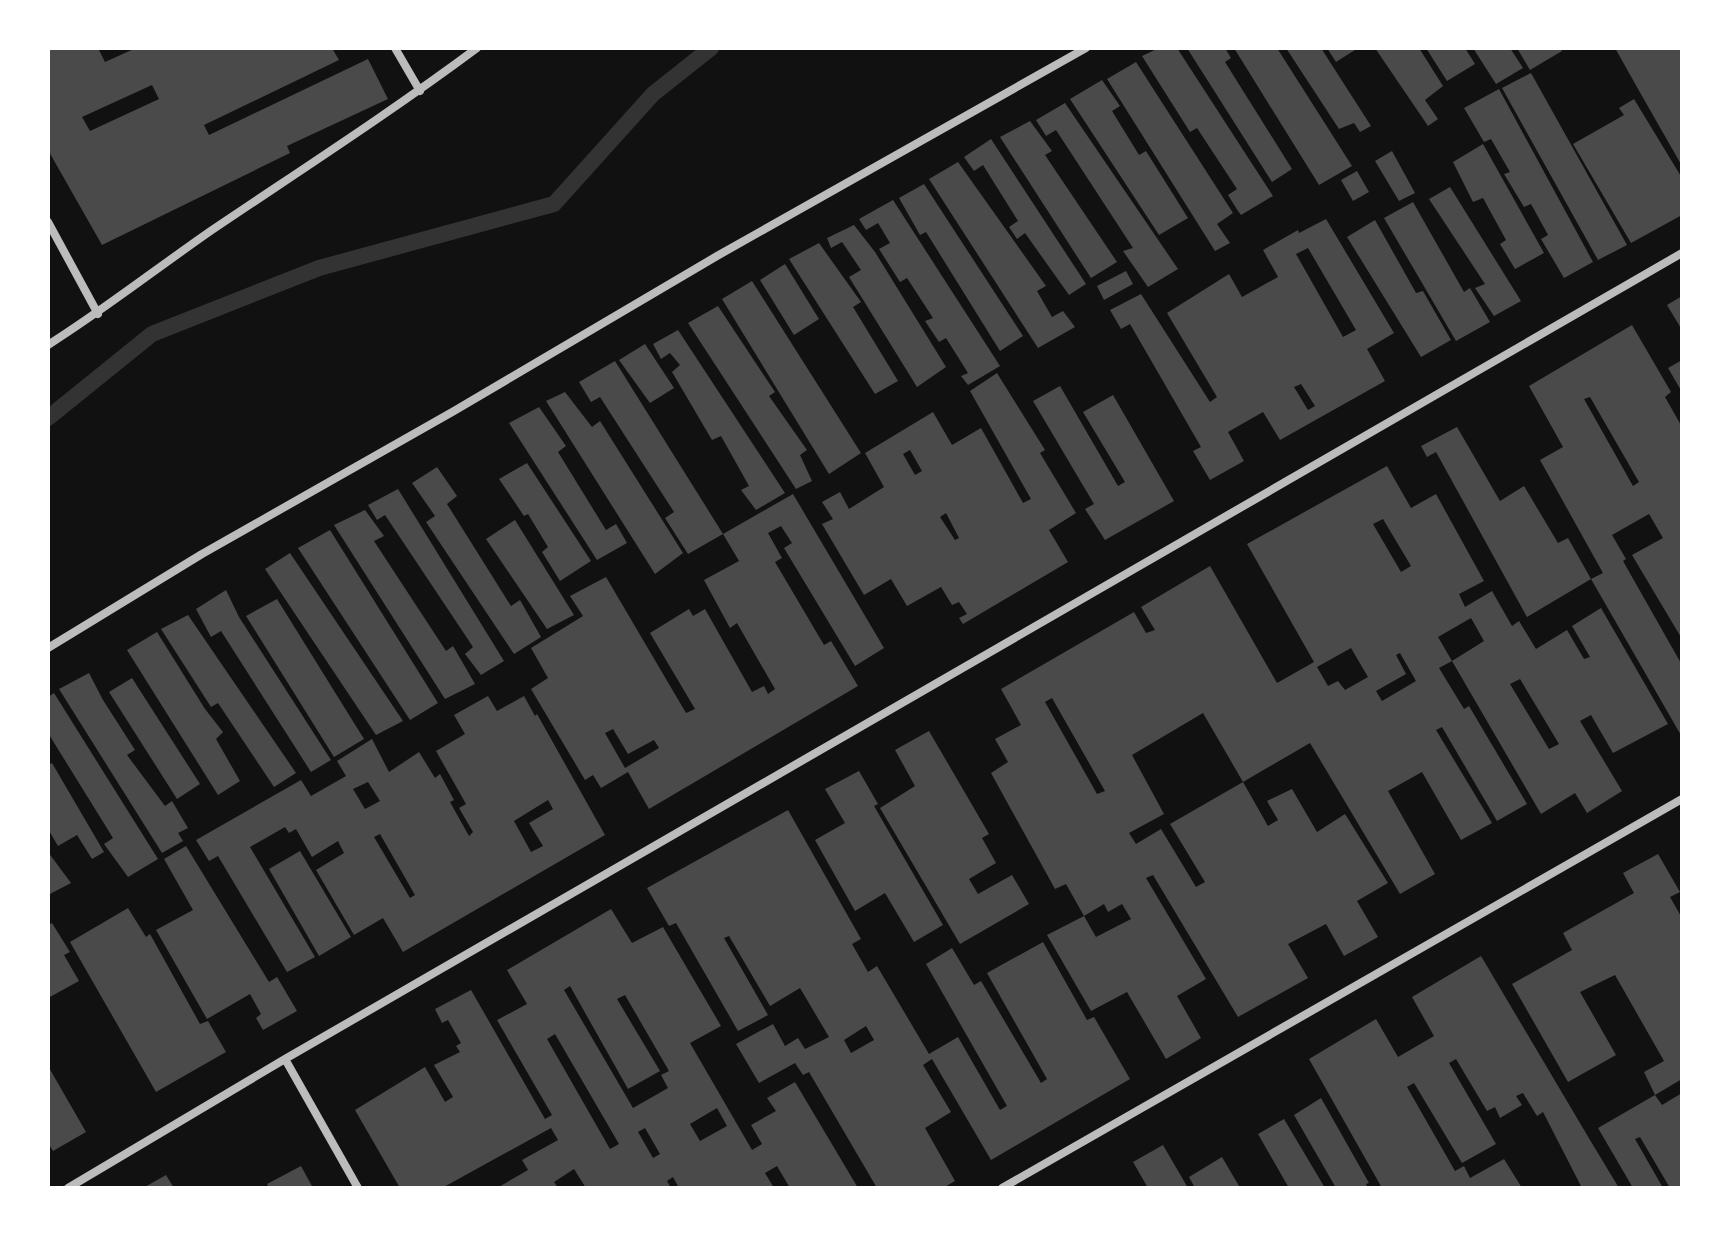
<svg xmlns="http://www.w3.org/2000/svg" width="1730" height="1236" viewBox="0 0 1730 1236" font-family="'Exo 2',sans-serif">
  <rect width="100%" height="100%" fill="#111"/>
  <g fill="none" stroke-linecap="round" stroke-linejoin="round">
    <path stroke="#333" stroke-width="16" d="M48 418 152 334 319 268 554 204 653 94 711 48"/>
  </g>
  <path fill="#4a4a4a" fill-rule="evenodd" d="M48 48H98L105 62 136 48H332L339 60 204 125 209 135 368 59 388 99 287 146 290 153 102 245 48 150ZM152 85 159 99 90 131 82 117Z
    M1159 48H1177L1273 196 1241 215 1238 211 1228 195 1237 189 1197 128 1190 132 1142 56Z
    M1187 48H1225L1231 58 1225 62 1292 169 1272 182Z
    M1234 48H1277L1352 166 1319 185Z
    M1286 48H1321L1371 126 1360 132 1354 123 1339 129Z
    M1327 48H1358L1336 62Z
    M1375 48H1419L1443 86 1425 100 1438 119 1428 126Z
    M1426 48H1465L1475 64 1447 81Z
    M1473 48H1510L1523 68 1496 84Z
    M1517 48H1560L1562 51 1530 70Z
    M1615 48H1682V166L1642 96Z
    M1136 62 1233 213 1217 224 1230 243 1215 251 1107 79Z
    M1531 73 1627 245 1598 260 1502 88Z
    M1102 80 1120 106 1112 111 1139 155 1146 151 1188 218 1159 235 1070 99Z
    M1499 89 1593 262 1564 278 1541 239 1548 235 1531 204 1524 207 1504 174 1510 172 1491 139 1484 142 1464 108Z
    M1634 99 1682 178V215L1631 243 1573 144 1624 115 1619 108Z
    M1065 103 1178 269 1148 287 1123 251 1133 248 1056 130 1046 136 1036 120Z
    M1030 121 1052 151 1045 155 1117 262 1091 278 1000 137Z
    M991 139 1086 284 1069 295 1025 233 1017 239 1009 227 1018 221 983 165 974 171 964 157Z
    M1483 144 1544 253 1515 269 1500 244 1506 240 1483 198 1473 202 1453 162Z
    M1392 151 1415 193 1399 201 1375 161Z
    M958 162 1046 286 1037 291 1052 317 1063 311 1075 327 1038 348 929 179Z
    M1357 171 1369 192 1353 201 1341 180Z
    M924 184 1023 336 1000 351 926 232 920 235 899 198Z
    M1450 187 1521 301 1494 316 1475 288 1485 284 1429 199Z
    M893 200 1000 366 968 385 961 376 968 373 946 338 939 342 925 321 933 318 907 278 900 282 879 249 890 243 878 223 866 230 859 219Z
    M1413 202 1464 292 1470 288 1490 322 1456 341 1384 218Z
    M1326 219 1394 333 1367 349 1385 381 1280 440 1263 412 1228 432 1244 461 1210 480 1193 451 1201 447 1130 324 1121 329 1110 310 1141 294 1210 402 1217 397 1167 313 1229 274 1242 297 1278 277 1263 250 1298 230 1299 233ZM1308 248 1356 330 1343 337 1296 254ZM1301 384 1315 406 1308 410 1294 387Z
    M1375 220 1416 293 1423 291 1451 340 1421 357 1347 237Z
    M854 225 875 252 946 367 917 387 849 277 861 270 842 242 831 248 827 238Z
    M819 243 861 302 853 307 898 381 875 394 789 259Z
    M785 264 819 319 794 335 760 280Z
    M1126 271 1133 284 1104 300 1097 286Z
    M752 281 861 453 829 474 722 299Z
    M1682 296V330L1667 305Z
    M718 306 775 392 769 396 807 450 800 455 812 481 796 489 688 323Z
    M1632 325 1671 392 1665 397 1682 427V639L1632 555 1663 538 1649 514 1612 535 1626 559 1623 561 1682 665V737L1591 579 1527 617 1436 452 1427 457 1421 446 1457 427 1500 501 1524 486 1558 543 1568 538 1591 579 1603 573 1540 460 1563 447 1529 386ZM1590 397 1639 482 1633 486 1584 399Z
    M678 330 785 493 756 510 741 490 749 486 721 436 712 440 672 372 680 365 670 353 661 359 653 344Z
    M645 344 674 388 650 403 619 360Z
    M1682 360V392L1668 368Z
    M615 361 723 534 688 554 665 518 674 512 600 397 591 402 579 382Z
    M997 373 1045 450 1040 453 1076 513 1049 530 1068 562 963 624 959 618 967 614 959 602 952 605 941 587 907 606 891 579 864 595 822 524 833 519 822 502 840 492 849 509 884 487 865 453 933 412 952 445 981 428 1023 503 1031 499 970 391ZM910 450 922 471 915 475 903 454ZM946 513 959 538 955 540 940 517Z
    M1060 386 1118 486 1125 482 1083 412 1113 395 1174 501 1105 540 1085 509 1094 504 1033 401Z
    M565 392 592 427 600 421 683 553 655 574 546 401Z
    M539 407 566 446 558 452 606 530 616 524 627 543 597 560 509 423Z
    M527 463 591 561 560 581 542 552 548 547 528 514 524 516 499 479Z
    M1387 466 1411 508 1436 494 1484 581 1459 594 1465 607 1492 591 1512 626 1519 621 1536 649 1567 630 1584 659 1590 657 1572 626 1601 608 1668 724 1613 753 1591 715 1580 721 1622 791 1587 813 1575 793 1541 814 1452 661 1484 641 1471 618 1438 637 1452 661 1439 668 1464 709 1469 706 1527 804 1497 821 1442 727 1436 730 1492 823 1461 840 1422 772 1388 791 1435 874 1400 894 1310 743 1243 782 1203 713 1132 755 1164 814 1129 833 1136 844 1161 829 1196 887 1205 882 1170 824 1243 782 1268 826 1278 820 1267 801 1292 789 1317 832 1345 814 1388 883 1357 901 1378 937 1344 956 1326 924 1288 944 1308 978 1238 1017 1153 875 1146 878 1206 979 1177 996 1201 1038 1166 1059 1127 992 1091 1011 1047 935 1084 916 1066 884 1055 889 991 773 1008 762 995 739 1021 725 1001 689 1134 612 1146 633 1155 630 1141 607 1210 566 1277 683 1314 662 1247 544ZM1383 519 1411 566 1401 572 1373 524ZM1351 648 1368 677 1345 690 1338 681 1328 686 1317 667ZM1400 653 1416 681 1382 701 1376 691 1406 674 1396 655ZM1520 679 1559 744 1549 749 1510 684ZM1052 698 1105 791 1097 794 1045 702ZM1104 904 1108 912 1122 904 1131 919 1096 937 1084 916Z
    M437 467 457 496 447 504 511 606 520 600 541 637 514 654 426 522 435 516 412 483Z
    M398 489 504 661 481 675 465 654 473 647 385 515 377 520 368 505Z
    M793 494 884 648 855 666 784 548 792 543 781 526 768 533 782 558 775 562 824 645 831 641 858 686 649 809 628 772 601 788 593 775 585 780 531 689 548 678 531 648 583 616 570 596 606 577 686 713 695 709 650 633 689 609 693 616 705 609 752 692 764 686 768 694 775 689 737 623 730 628 704 580 739 561 723 534ZM613 729 628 754 654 740 659 748 625 768 605 733Z
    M365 510 384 536 374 541 446 651 453 646 475 684 445 699 334 525Z
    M515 520 574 615 547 629 486 539Z
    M330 530 438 703 410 720 298 548Z
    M290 553 403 721 376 735 265 569Z
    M226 590 239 617 331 760 311 772 221 631 211 637 196 609Z
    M277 599 364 739 334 757 246 616Z
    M188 615 296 773 274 787 218 703 211 707 161 629Z
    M157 632 205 709 223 732 216 739 240 781 218 795 127 650Z
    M89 673 103 700 135 750 127 755 165 806 172 801 188 828 178 833 183 841 162 853 59 689Z
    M132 678 200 784 177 799 109 692Z
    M54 693 158 859 128 877 104 844 113 838 48 733V697Z
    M488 696 497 711 524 696 535 716 537 714 605 835 403 952 383 918 354 935 316 870 344 853 338 841 312 857 296 829 289 833 285 827 250 847 315 957 287 972 218 856 209 861 196 840 301 780 311 796 346 776 337 761 372 739 389 772 419 752 435 778 440 774 454 800 450 802 469 836 473 832 459 808 466 804 436 751 465 734 454 715ZM368 782 380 801 365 809 353 789ZM548 800 553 809 529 823 543 846 531 852 514 821ZM380 834 415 895 410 898 374 837Z
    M929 731 989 834 982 838 996 863 969 879 978 894 1012 875 1029 904 960 944 880 808 915 786 895 750Z
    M52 763 104 852 92 859 77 835 58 846 48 829V765Z
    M859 771 878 804 874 806 943 925 914 942 885 893 855 911 815 840 845 823 825 789Z
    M788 810 861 939 852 944 868 972 877 966 929 1054 958 1037 1000 1110 1007 1106 926 964 952 948 974 985 981 981 1041 1083 1047 1079 987 973 1043 942 1087 1020 1094 1017 1130 1079 991 1160 932 1059 923 1065 951 1112 925 1128 955 1181 943 1188H877L809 1072 803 1075 795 1063 759 1083 736 1044 773 1024 785 1046 798 1038 805 1049 829 1037 800 988 770 1006 729 936 724 938 768 1015 738 1031 676 923 669 926 647 888ZM866 1026 874 1040 851 1053 844 1040Z
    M186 846 269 982 277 977 297 1011 263 1030 256 1018 261 1014 250 994 207 1019 156 930 193 910 164 859Z
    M300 851 351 937 319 956 269 869Z
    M48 852 71 883 48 895Z
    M1658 854 1680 892 1670 897 1682 918V1079L1655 1095 1644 1072 1664 1061 1615 975 1580 992 1616 1055 1568 1082 1512 984 1572 950 1563 933 1634 893 1623 873Z
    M128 908 146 937 150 934 200 1024 208 1021 226 1052 156 1092 70 942Z
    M611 909 632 943 663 927 721 1026 690 1043 752 1150 762 1144 751 1125 776 1111 767 1098 795 1082 858 1188H790L777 1166 765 1173 774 1188H679L673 1177 667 1181 671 1188H586L574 1169 554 1182 558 1188H497L528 1170 522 1160 558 1140 551 1128 442 1188H400L355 1110 425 1067 445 1102 453 1097 434 1065 460 1052 456 1046 461 1043 448 1020 442 1023 435 1009 471 990 545 1119 552 1115 497 1020 527 1004 507 970ZM570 986 628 1089 660 1071 617 999 625 995 669 1071 661 1075 668 1088 633 1108 564 990ZM555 1034 619 1144 610 1149 547 1039ZM717 1108 727 1126 700 1141 690 1124ZM645 1128 660 1154 653 1158 638 1132Z
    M52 923 70 952 64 955 79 981 48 998V925Z
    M1481 956 1590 1140 1619 1188H1582L1543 1112 1537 1116 1523 1093 1516 1096 1522 1105 1500 1118 1495 1107 1487 1111 1456 1059 1449 1063 1496 1144 1462 1163 1414 1083 1407 1087 1455 1171 1464 1166 1470 1178 1504 1159 1522 1188H1382L1309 1059 1376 1019 1398 1057 1434 1036 1412 997Z
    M48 1066 86 1132 53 1151 48 1143Z
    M1682 1093V1188H1670L1640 1137 1635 1139 1663 1188H1633L1598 1128 1655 1095 1662 1105Z
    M1321 1098 1369 1183 1366 1184 1368 1188H1336L1294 1115Z
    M1284 1119 1325 1188H1289L1258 1134Z
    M1163 1145 1188 1188H1148L1133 1162Z
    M1222 1157 1239 1186 1195 1188 1189 1177Z
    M301 1166 313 1188H269L267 1184Z
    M166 1175 174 1188H143Z"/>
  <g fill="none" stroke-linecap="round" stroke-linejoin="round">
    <path stroke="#bcbcbc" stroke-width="8" d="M395 48 420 91
      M48 222 98 314
      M48 345C105 309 157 268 212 230 301 170 391 112 477 48
      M48 648 202 554 454 411 717 256 1086 48
      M285 1059 358 1188
      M68 1188 285 1059 1682 253
      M1002 1188 1682 799"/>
  </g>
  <rect width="1730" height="1236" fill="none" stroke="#ffffff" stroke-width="100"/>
</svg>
